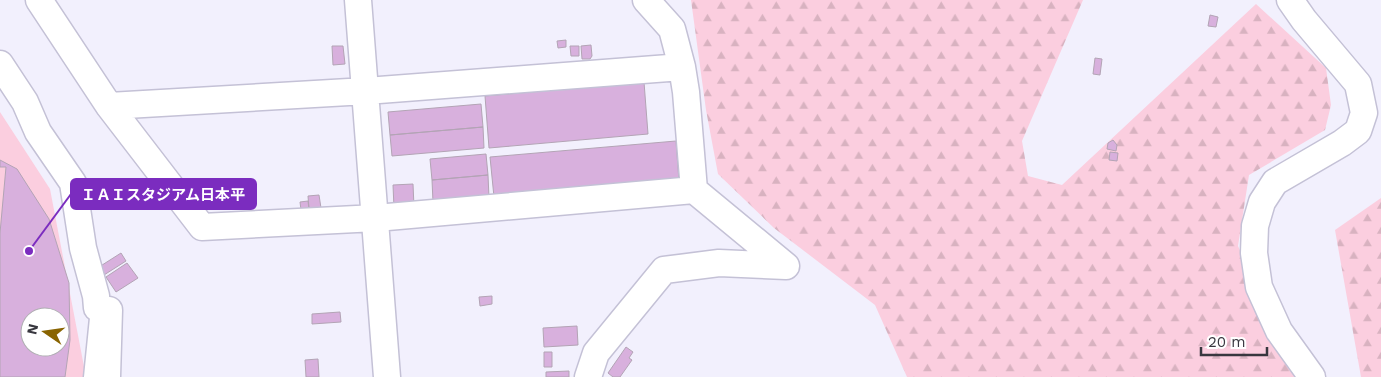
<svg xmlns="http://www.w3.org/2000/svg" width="1381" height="377" viewBox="0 0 1381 377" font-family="'Work Sans','Noto Sans JP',sans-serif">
  <defs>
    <pattern id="forest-firs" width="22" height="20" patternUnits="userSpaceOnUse" patternTransform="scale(1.25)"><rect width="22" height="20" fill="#fbcedf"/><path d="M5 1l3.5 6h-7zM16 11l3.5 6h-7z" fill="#d8b2c0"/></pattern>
  </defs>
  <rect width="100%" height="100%" fill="#f2f0fd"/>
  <path fill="#fbcedf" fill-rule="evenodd" d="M0 112 50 189 86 377H0ZM30 317H60V347H30Z"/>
  <path fill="url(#forest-firs)" d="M691 0H1083L1022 141 1028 176 1062 185 1256 4 1326 68 1331 105 1325 130 1249 175 1238 246 1298 377H907L875 305 774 228 718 174 706 110Z
    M1381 198V377H1361L1335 230Z"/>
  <path fill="#d8b0dd" stroke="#b3a4b5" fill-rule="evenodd" d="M1210 15 1218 17 1216 27 1208 26Z
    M566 40V47L558 48 557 41Z
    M591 45 592 56 590 59H582L581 46Z
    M332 46H343L345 64 333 65Z
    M570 46H579V56H571Z
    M1095 58 1102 59 1100 75 1093 74Z
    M644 82 648 134 489 148 485 96Z
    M481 104 483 127 390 135 388 112Z
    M483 127 484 148 392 156 390 135Z
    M1113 140 1117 145 1116 151 1107 149 1108 143Z
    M676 141 679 181 494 197 490 157Z
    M1110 152 1118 153 1117 161 1109 160Z
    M486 154 488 175 432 180 430 159Z
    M0 160 17 169 49 219 69 283 70 340 65 377H0V233L6 167H0ZM30 317H60V347H30Z
    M488 175 489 198 433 202 432 180Z
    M413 184 414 207 394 208 393 185Z
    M319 195 321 208 309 209 308 196Z
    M308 201 309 209 301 210 300 202Z
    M121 253 126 261 104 275 99 267Z
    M127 263 138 278 116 292 106 277Z
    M492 296V304L480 306 479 297Z
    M340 312 341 322 312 324V314Z
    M577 326 578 345 544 347 543 328Z
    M626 347 633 352 629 358 632 360 620 377H613L608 373Z
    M544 352H552V367H544Z
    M318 359 319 377H306L305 360Z
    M569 371V377H546V372Z"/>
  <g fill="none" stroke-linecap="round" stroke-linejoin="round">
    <g stroke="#c4c1d6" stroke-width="15">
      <path id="lane" d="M90 377 97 308"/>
    </g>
    <g stroke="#c4c1d6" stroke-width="29">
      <path id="street" d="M39 0 109 106 202 227 376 218 694 190 786 266 719 263 664 270 596 353 588 377
        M358 0 387 377
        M646 0 672 29 682 67 686 92 694 190
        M1290 0 1304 20 1358 84 1364 113 1358 131 1342 143 1275 182 1262 202 1255 226 1254 253 1259 287 1279 331 1312 377
        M0 64 25 102 38 132 73 183 83 248 96 296 97 308 109 310 107 377
        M109 106 366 91 682 67"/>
    </g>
    <use href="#lane" stroke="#fff" stroke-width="12"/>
    <use href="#street" stroke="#fff" stroke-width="26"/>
  </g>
  <path fill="none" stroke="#7b2cbf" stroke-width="2" d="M29 251L71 194"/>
  <circle fill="#7b2cbf" stroke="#fff" stroke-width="2" cx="29" cy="251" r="5"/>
  <rect fill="#7b2cbf" stroke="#7b2cbf" stroke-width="2" x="71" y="179" width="185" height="30" rx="5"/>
  <g font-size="15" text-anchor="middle" font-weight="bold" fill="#fff">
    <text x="163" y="200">ＩＡＩスタジアム日本平</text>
  </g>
  <g transform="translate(45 332) rotate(283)"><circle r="24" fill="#ffffff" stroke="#afafb2"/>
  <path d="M0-4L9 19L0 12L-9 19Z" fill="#896401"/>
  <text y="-8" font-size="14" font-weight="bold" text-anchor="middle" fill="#38373f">N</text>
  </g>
  <path d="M1201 347v8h66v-8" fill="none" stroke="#38373f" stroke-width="2.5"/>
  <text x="1208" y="347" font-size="15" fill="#38373f" stroke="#ffffff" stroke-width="4" paint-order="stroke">20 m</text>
</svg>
